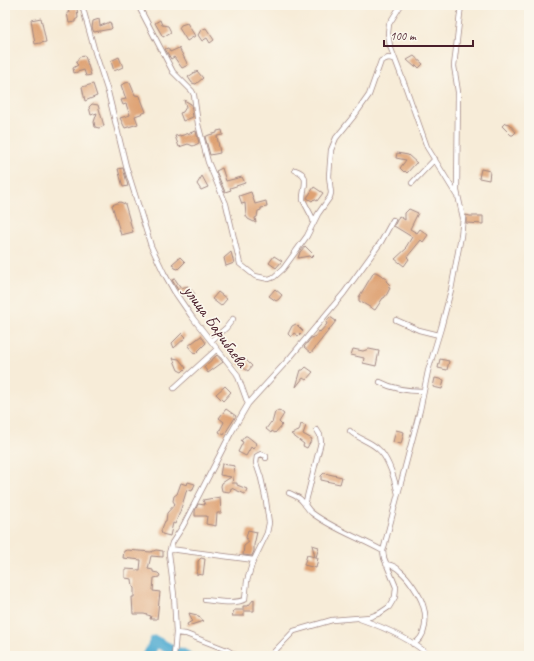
<svg xmlns="http://www.w3.org/2000/svg" width="534" height="661" viewBox="0 0 534 661" font-family="Caveat,sans-serif">
  <rect width="100%" height="100%" fill="#fbf7ec"/>
  <filter id="ink" filterUnits="userSpaceOnUse"><feTurbulence type="fractalNoise" baseFrequency=".025" numOctaves="2"/><feDisplacementMap in="SourceGraphic" scale="8" xChannelSelector="R" yChannelSelector="G"/><feConvolveMatrix kernelMatrix="1 2 1 2 8 2 1 2 1" color-interpolation-filters="sRGB"/></filter>
  <filter id="wash" filterUnits="userSpaceOnUse"><feTurbulence type="fractalNoise" baseFrequency=".012" numOctaves="4" result="noise"/><feDisplacementMap in="SourceGraphic" scale="16" xChannelSelector="R" yChannelSelector="G"/><feGaussianBlur stdDeviation="0.9" result="paint"/><feColorMatrix in="noise" values="0 0 0 0 0 0 0 0 0 0 0 0 0 0 0 0 0 1.4 0 .05"/><feComposite in="paint" operator="in"/></filter>
  <g filter="url(#wash)">
    <rect width="100%" height="100%" fill="#f7ecd8"/>
    <g fill="none" stroke-linecap="round" stroke-linejoin="round">
      <path stroke="#55add2" stroke-width="11" d="M180 653 186 656
        M148 656 155 641 170 649"/>
    </g>
    <g id="blocks">
      <path fill="#dea172" d="M77 8 78 18 75 20V22L69 23 67 13H69L68 9Z
        M41 18 46 42 35 44 31 20Z
        M99 19 100 26 110 22 112 28 111 29 94 32 92 28 93 21Z
        M160 20 162 25 168 26 171 32 163 37 155 23Z
        M187 23 195 36 187 41 179 28 181 25Z
        M206 28 214 40 210 43 207 38 202 41 198 35 201 30Z
        M168 48 170 52 179 48 188 65 182 68 174 57 171 59 165 49Z
        M85 56 91 75 86 76 84 70 74 73 73 68 78 65 76 63 79 57Z
        M414 56 423 64 419 68 416 65 415 67 407 60Z
        M119 57 123 67 114 71 111 61Z
        M197 71 203 78 196 84 192 83 188 77Z
        M128 82 130 83 135 95 140 96 141 99 146 112 135 116 138 124 125 128 120 118 130 115 126 104 123 105 121 100 126 99 121 85Z
        M93 84 97 96 85 101 82 87Z
        M184 100 191 104 193 117 183 121 180 113 183 112 186 107Z
        M92 104 98 105 104 126 99 128 95 127 94 122 97 113 91 115 89 107Z
        M505 123 509 124 516 132 513 135H511L502 126Z
        M222 130 223 135 217 136 220 153 210 155 205 137 209 135 217 133V131Z
        M196 131 199 143 193 146 188 144 179 147 175 136 180 135V136Z
        M397 153 408 155 417 163H416L407 173 405 171 404 172 400 168 406 160 396 158Z
        M123 168 128 186 123 187 118 169Z
        M222 168 226 181 242 177 245 183 230 188 231 190 225 192 216 171Z
        M481 169 490 171 489 180 479 178Z
        M202 176 208 187 201 190 197 184Z
        M314 187 323 193 317 201 314 199 312 201 307 198Z
        M251 192 255 204 266 201 267 207 261 208V210L258 211 257 217 255 218 256 223 248 219 246 216 245 203 242 204 239 196Z
        M120 202 125 204 133 232 121 235 112 205Z
        M409 209 418 213 410 229 417 233 420 229 428 235 423 242 421 240 407 257 409 259 404 266 395 259 407 248 406 247 412 237 394 226 399 216 405 220V213Z
        M466 215 470 216H483V224L466 223Z
        M305 246 314 255 311 258 309 256 298 258 300 252Z
        M231 252 234 263 226 266 224 258Z
        M274 256 282 261 276 268 269 263Z
        M180 257 185 262 178 269 175 268 172 264Z
        M374 272H376L387 279 386 281 390 285 388 287 390 288 387 294 384 298H383L375 310 359 301V297Z
        M175 279 181 288 188 286 195 294 189 299 184 293 181 295 172 280Z
        M275 289 282 295 279 299 276 301 269 296Z
        M218 292 227 299 221 306 212 299Z
        M330 317 336 321 311 353 304 347 311 338 315 337 319 331 320 332 327 324 326 322Z
        M296 324 303 331 298 336 294 333 291 337 288 334 292 326Z
        M182 333 186 337 174 348 172 343Z
        M201 336 206 343 195 354 188 346Z
        M353 349 363 351 369 349 379 351 376 366 363 363 364 358 351 355Z
        M217 355 223 362 208 373 204 367Z
        M173 358 179 359 186 368 182 372 178 370Z
        M244 358 252 366 248 371 238 364 240 359Z
        M440 359 449 361 447 370 438 368Z
        M306 367 313 372 306 380 303 378 296 387 301 370H303Z
        M435 378 444 380 442 389 433 387Z
        M225 386 231 392 223 401 216 394Z
        M226 409 236 416 224 435 219 432 224 422 219 418Z
        M279 410 284 414 279 422 282 425 275 433 272 431 271 433 266 429 271 422 272 423 275 412Z
        M301 424 306 426 303 434 312 439 307 448 303 446 304 444 291 434 299 431Z
        M396 430 404 432 401 444 393 442Z
        M245 436H247L257 444 253 449 251 447 246 456 238 452 243 442 241 441Z
        M222 464 235 466 232 483H237V485L247 489 245 494 231 488 230 492 222 491 221 486 222 483 231 477 220 475Z
        M324 473 342 477 340 484 321 480V476Z
        M188 482 195 484 192 491 187 489 180 512 175 524 173 523 170 536 162 534 161 531 165 521H166L167 513 175 504 173 501 174 496 177 494 181 483 187 485Z
        M220 497 221 513H217L216 526 206 524 207 516H195V511L198 504 205 505 203 500Z
        M248 530 257 532 254 545V551L252 556 243 555 244 546 249 542 246 538Z
        M312 545 319 547 316 557 318 558 316 568 304 565 307 555 315 557Z
        M127 550 151 552 156 550 163 551V557L151 556 148 569 153 570V572L158 573 160 575 159 577 154 578 153 591 160 592 157 619H150L151 616 144 614H133L132 597H134V588L133 587 132 579 125 578V569L140 570 141 560 123 558 124 551Z
        M201 558 205 559 203 575 196 574 198 569V561Z
        M254 599V611H244V616H232L234 610H243V606H248Z
        M189 613 197 615 198 617 201 618 203 621 188 626 187 624 192 621Z"/>
    </g>
  </g>
  <g filter="url(#ink)">
    <use href="#blocks" fill-opacity="0" stroke="#a08682" stroke-width="1"/>
    <g fill="none" stroke-linecap="round" stroke-linejoin="round">
      <g stroke="#a08682" stroke-width="6">
        <path id="minor" d="M82 5 95 52 108 92 126 166 151 246 164 273 174 291 192 317 237 374 248 404
          M138 5 173 72 192 91 194 95 198 124 208 162 226 204 240 264 255 276 264 278 269 279 274 277 283 269 307 236 318 214 330 197 331 193 329 176 331 150 336 138 357 112 369 95 381 61 388 58 395 59
          M401 5 389 24 388 33 390 46 406 88 427 147 457 196
          M295 170C312 175 302 189 303 200L312 217 314 223
          M412 183 435 159
          M396 320 419 330 439 335
          M211 341 226 328 233 319
          M380 382C393 389 408 391 423 391
          M174 388 217 349
          M350 431C358 439 370 441 378 449 388 457 395 481 398 494
          M289 493C293 495 299 497 302 501 306 505 307 509 312 513 333 529 360 538 383 551
          M305 505 321 442 320 435 317 430
          M170 549 254 560
          M386 564C391 565 397 567 400 571 408 577 420 595 423 605 427 617 427 638 413 644
          M205 600C216 601 237 605 245 599L247 581 252 564 267 533 269 523 266 501 261 478 256 463 257 456 261 454 266 456V458
          M360 619C383 627 412 640 430 656
          M176 633 186 634 227 650 237 656
          M174 656 176 633 174 595 169 553 172 543 183 526 231 433 248 404 288 360 344 293 381 242 393 220
          M270 656 294 631 332 620 370 617 380 613 389 607 395 597 396 587 384 558 383 551 420 410 428 371 441 328 451 290 461 236 463 218 457 191 458 92 454 66 461 5"/>
      </g>
      <use href="#minor" stroke="#fff" stroke-width="4.5"/>
    </g>
  </g>
  <g text-anchor="middle" stroke-width="3.5" stroke-linejoin="round" paint-order="stroke">
    <g font-size="17" fill="#4a1f2b" stroke="#fbf7ec">
      <text transform="translate(216 326) rotate(54)" y="6">улица Барибаева</text>
    </g>
  </g>
  <rect width="534" height="661" fill="none" stroke="#fbf7ec" stroke-width="20"/>
  <path d="M384 40v6h89v-6" fill="none" stroke="#4a1f2b" stroke-width="2"/>
  <text x="390" y="40" font-size="12" fill="#4a1f2b" stroke="#fbf7ec" stroke-width="3" paint-order="stroke">100 m</text>
</svg>
